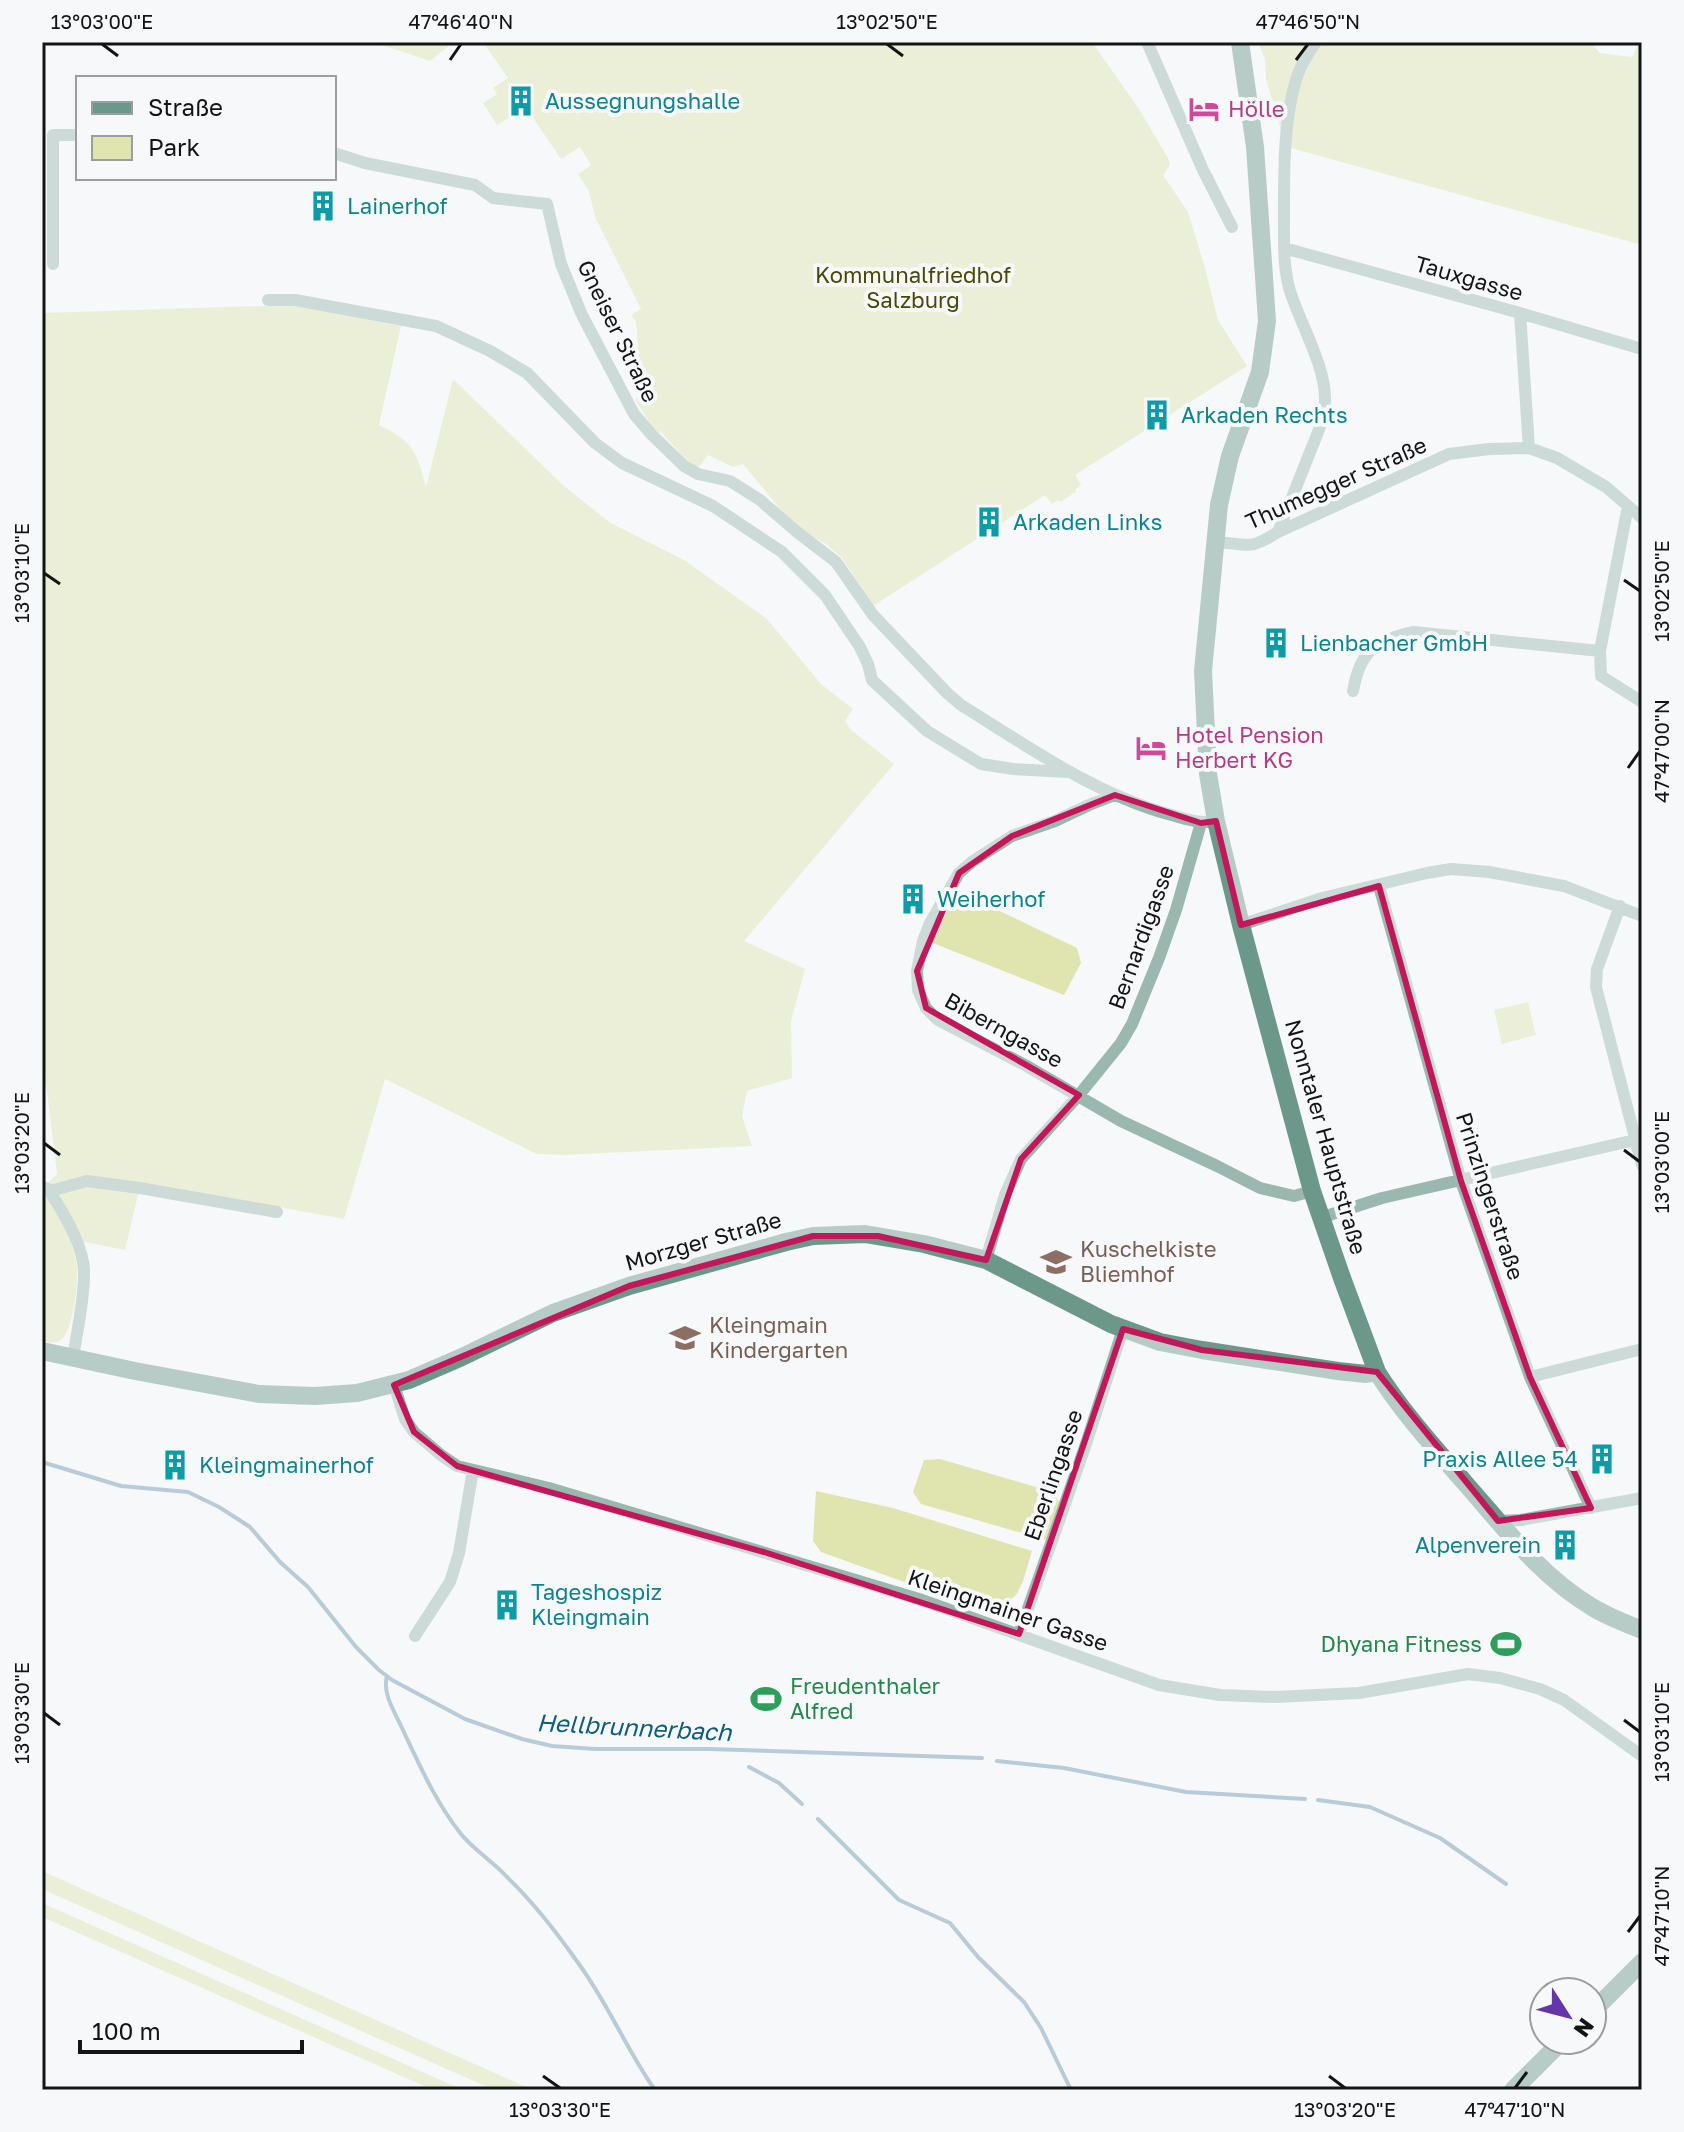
<svg xmlns="http://www.w3.org/2000/svg" width="1684" height="2132" viewBox="0 0 1684 2132" font-family="'Golos Text',sans-serif">
  <rect width="100%" height="100%" fill="#f6f8fa"/>
  <path fill="#e0e5af" d="M373 42H454L430 61Z
    M483 42H1092L1139 109 1169 160 1170 165 1163 175 1188 212 1205 268 1218 320 1247 366 1075 475 1081 485 1075 490 1076 492 1060 502 1058 500 1052 504 1045 495 873 606 842 558 826 544 803 531 780 509 743 464 733 467 708 455 698 468 685 459 661 432 657 434 635 400 639 397 621 350 638 347 636 322 631 315 641 309 595 217 589 191 578 174 591 165 580 147 561 159 529 112 517 120 513 115 497 125 483 103 497 94 493 88 508 78Z
    M1258 42H1590L1600 53 1632 57 1639 42H1642V245L1291 148 1282 134 1266 79 1265 59Z
    M291 305 401 326 379 425C413 441 417 452 426 487L453 379 564 486 609 522 684 560 767 619 821 684 853 709 845 721 851 730 894 764 744 941 805 969 791 1021 792 1078 747 1091 742 1116 752 1146 563 1155 537 1154 385 1079 344 1219 141 1182 125 1250 70 1239C72 1248 76 1256 77 1265 79 1279 73 1332 61 1340 55 1344 49 1342 42 1341V1189L57 1174 42 1050V313Z
    M956 890 1077 948 1081 963 1064 995 933 943Z
    M1528 1002 1536 1035 1502 1044 1494 1010Z
    M940 1459 1053 1492 1059 1502 1046 1540 921 1504 913 1492 924 1460Z
    M816 1491 893 1508 1032 1551 1023 1581 1017 1594 1002 1607 990 1610 957 1601 821 1552 813 1541Z
    M42 1871 533 2090H494L42 1889Z
    M42 1903 463 2090H433L42 1917Z"/>
  <g fill="none" stroke-linecap="round" stroke-linejoin="round">
    <path stroke="#6b96b0" stroke-width="4" d="M42 1462 121 1486 188 1492 219 1507 250 1527 280 1562 308 1587 356 1647 379 1670 392 1680 465 1719 522 1739 552 1746 595 1749H709L982 1758
      M387 1676C382 1694 395 1712 402 1728 419 1764 436 1803 461 1834 474 1850 492 1861 506 1876 532 1901 555 1930 576 1960 607 2001 626 2049 655 2090
      M997 1761 1064 1768 1186 1792 1305 1799
      M749 1767 779 1783 802 1804
      M1318 1800 1370 1807 1440 1838 1506 1884
      M818 1819 899 1900 950 1923 978 1957 1024 2002 1041 2028 1071 2090"/>
    <path stroke="#9ab8ad" stroke-width="12" d="M1147 42 1203 170 1232 227
      M334 153 365 163 475 185 493 198 547 204 561 264 582 315 634 414 652 435 684 466 698 474 730 481 760 500 797 532 836 562 873 615 947 693 961 705C1027 746 1093 793 1168 814 1185 819 1199 824 1216 821
      M1284 248 1520 313 1642 349
      M53 264V135H78
      M268 300H295L436 326 490 351 527 373 595 443 622 463 713 506 782 552 825 595 860 647 868 664 872 680 927 731 981 764 1013 769 1068 772
      M1520 313 1529 448
      M1278 532C1290 503 1301 475 1312 447 1318 432 1325 417 1325 400 1326 367 1300 323 1290 291 1283 267 1284 243 1284 218 1284 173 1283 117 1298 74 1302 63 1309 52 1316 42
      M1216 542C1250 544 1248 551 1278 532L1449 454 1489 449 1529 448 1557 458 1606 487 1642 518
      M1600 651 1601 676 1642 702
      M1353 691C1360 651 1375 640 1414 632L1600 651 1628 506
      M1115 795 1089 805 1055 821 1012 836 973 861 959 873 930 923 923 941 917 971 918 990 926 1008 938 1020 1025 1065 1121 1121 1217 1166 1260 1188 1294 1196 1312 1191
      M1379 886 1461 1181 1530 1377 1591 1508
      M1620 906 1597 969 1596 987 1642 1165
      M1241 925 1322 898 1427 873 1451 869 1489 872 1564 886 1642 916
      M42 1187 48 1189C62 1210 83 1244 84 1270 85 1297 77 1331 73 1358
      M50 1191 87 1181 140 1188 277 1212
      M1320 1218 1382 1198 1635 1140
      M986 1260 1005 1195 1021 1159 1079 1095 1121 1043 1132 1024 1159 958 1176 910 1201 823
      M1530 1377 1642 1349
      M394 1385 405 1419 414 1432 441 1455 457 1466 549 1488 919 1599 1159 1685 1220 1695 1275 1697 1359 1693 1468 1674 1500 1678 1540 1689 1564 1700 1642 1756
      M1498 1521 1521 1520 1642 1498
      M1019 1634 1086 1444 1123 1329
      M415 1636 450 1582 459 1553 473 1470"/>
    <path stroke="#6b9888" stroke-width="18" d="M1240 42 1255 147 1267 321 1260 372 1230 456 1219 505 1203 671 1208 774 1216 821 1241 925 1312 1191 1342 1278 1377 1372C1402 1412 1434 1447 1465 1483 1504 1527 1540 1576 1592 1607 1608 1617 1625 1623 1642 1630
      M42 1351 135 1371 259 1394 315 1396 357 1393 409 1380 462 1357 553 1313 629 1286 786 1242 813 1236 865 1234 924 1244 986 1260 1111 1324 1160 1342 1202 1350 1338 1371 1366 1374 1377 1372
      M1592 2012 1642 1962
      M1513 2090 1563 2040"/>
  </g>
  <path d="M0 0H1684V2132H0ZM1115 795 1201 823 1216 821 1241 925 1379 886 1461 1181 1530 1377 1591 1508 1498 1521 1377 1372 1202 1350 1123 1329 1019 1634 764 1552 457 1466 414 1432 394 1385 629 1286 813 1236H878L986 1260 1021 1159 1079 1095 926 1008 917 971 959 873 1012 836Z" fill="#f6f8fa" fill-opacity=".55" fill-rule="evenodd"/>
  <path fill="none" stroke="#c2185b" stroke-width="6" stroke-linejoin="round" d="M1115 795 1201 823 1216 821 1241 925 1379 886 1461 1181 1530 1377 1591 1508 1498 1521 1377 1372 1202 1350 1123 1329 1019 1634 764 1552 457 1466 414 1432 394 1385 629 1286 813 1236H878L986 1260 1021 1159 1079 1095 926 1008 917 971 959 873 1012 836Z"/>
  <path fill="none" stroke="#141415" stroke-width="3" d="M102 44 118 56M887 44 903 56M450 60 461 44M1296 60 1308 44M44 573 60 584M1624 580 1640 591M1628 768 1640 751M44 1143 60 1155M1624 1150 1640 1162M44 1713 60 1725M1624 1720 1640 1732M1628 1932 1640 1916M543 2076 560 2088M1329 2076 1345 2088M1515 2088 1527 2072"/>
  <defs>
    <g id="building-bare" transform="scale(2.4)"><path d="M-4-6H4V6H1V3H-1V6H-4ZM-2.5-4.3h1.7v1.8h-1.7ZM.8-4.3h1.7v1.8H.8ZM-2.5-1h1.7V.8h-1.7ZM.8-1h1.7V.8H.8Z" fill="#0f9aa8" stroke="#f6f8fa" stroke-width="2.5" paint-order="stroke"/></g>
    <g id="hotel-bare" transform="scale(2.4)"><path d="M-6-4.5h1.5V1H6V5H4.5V3h-9V5H-6ZM-4 0a1.8 1.8 0 1 1 3.6 0ZM.5 0V-2.5h3Q6-2.5 6 0Z" fill="#d1479c" stroke="#f6f8fa" stroke-width="2.5" paint-order="stroke"/></g>
    <g id="school-bare" transform="scale(2.4)"><path d="M0-5L7-2L0 1L-7-2ZM-4 1L0 2.5L4 1V4Q0 6-4 4Z" fill="#8d6e63" stroke="#f6f8fa" stroke-width="2.5" paint-order="stroke"/></g>
    <g id="stadium-bare" transform="scale(2.4)"><path d="M0-5a6.5 5 0 1 0 0 10a6.5 5 0 1 0 0-10ZM-3.5-1.8h7v3.6h-7Z" fill="#2e9e5b" stroke="#f6f8fa" stroke-width="2.5" paint-order="stroke"/></g>
  </defs>
  <g fill-rule="evenodd">
    <use href="#building-bare" x="521" y="101"/>
    <use href="#hotel-bare" x="1204" y="109"/>
    <use href="#building-bare" x="323" y="206"/>
    <use href="#building-bare" x="1157" y="415"/>
    <use href="#building-bare" x="989" y="522"/>
    <use href="#building-bare" x="1276" y="643"/>
    <use href="#hotel-bare" x="1151" y="748"/>
    <use href="#building-bare" x="913" y="899"/>
    <use href="#school-bare" x="1056" y="1262"/>
    <use href="#school-bare" x="685" y="1338"/>
    <use href="#building-bare" x="1602" y="1459"/>
    <use href="#building-bare" x="175" y="1465"/>
    <use href="#building-bare" x="1565" y="1545"/>
    <use href="#building-bare" x="507" y="1605"/>
    <use href="#stadium-bare" x="1506" y="1644"/>
    <use href="#stadium-bare" x="766" y="1699"/>
  </g>
  <g text-anchor="middle" stroke-width="8" stroke-linejoin="round" paint-order="stroke">
    <g font-size="22" fill="#0d838f" stroke="#f6f8fa" text-anchor="start">
      <text x="545" y="109">Aussegnungshalle</text>
      <text x="347" y="214">Lainerhof</text>
      <text x="1181" y="423">Arkaden Rechts</text>
      <text x="1013" y="530">Arkaden Links</text>
      <text x="1300" y="651">Lienbacher GmbH</text>
      <text x="937" y="907">Weiherhof</text>
      <text x="1578" y="1467" text-anchor="end">Praxis Allee 54</text>
      <text x="199" y="1473">Kleingmainerhof</text>
      <text x="1541" y="1553" text-anchor="end">Alpenverein</text>
      <text x="531" y="1600">Tageshospiz<tspan x="531" dy="25">Kleingmain</tspan></text>
    </g>
    <g font-size="22" fill="#b23c85" stroke="#f6f8fa" text-anchor="start">
      <text x="1228" y="117">Hölle</text>
      <text x="1175" y="743">Hotel Pension<tspan x="1175" dy="25">Herbert KG</tspan></text>
    </g>
    <g font-size="22" fill="#474a00" stroke="#f6f8fa">
      <text x="913" y="283">Kommunalfriedhof<tspan x="913" dy="25">Salzburg</tspan></text>
    </g>
    <g font-size="22" fill="#141415" stroke="#f6f8fa">
      <text transform="translate(1469 278) rotate(16)" y="8">Tauxgasse</text>
      <text transform="translate(618 331) rotate(64)" y="8">Gneiser Straße</text>
      <text transform="translate(1336 483) rotate(-24)" y="8">Thumegger Straße</text>
      <text transform="translate(1141 937) rotate(-70)" y="8">Bernardigasse</text>
      <text transform="translate(1004 1030) rotate(29)" y="8">Biberngasse</text>
      <text transform="translate(1326 1137) rotate(74)" y="8">Nonntaler Hauptstraße</text>
      <text transform="translate(1490 1196) rotate(72)" y="8">Prinzingerstraße</text>
      <text transform="translate(703 1241) rotate(-16)" y="8">Morzger Straße</text>
      <text transform="translate(1053 1475) rotate(-71)" y="8">Eberlingasse</text>
      <text transform="translate(1008 1610) rotate(19)" y="8">Kleingmainer Gasse</text>
    </g>
    <g font-size="22" fill="#785e54" stroke="#f6f8fa" text-anchor="start">
      <text x="1080" y="1257">Kuschelkiste<tspan x="1080" dy="25">Bliemhof</tspan></text>
      <text x="709" y="1333">Kleingmain<tspan x="709" dy="25">Kindergarten</tspan></text>
    </g>
    <g font-size="22" fill="#27864d" stroke="#f6f8fa" text-anchor="end">
      <text x="1482" y="1652">Dhyana Fitness</text>
      <text x="790" y="1694" text-anchor="start">Freudenthaler<tspan x="790" dy="25">Alfred</tspan></text>
    </g>
    <g font-size="24" font-style="italic" fill="#0e5c7e" stroke="#f6f8fa">
      <text transform="translate(634 1728) rotate(3)" y="8">Hellbrunnerbach</text>
    </g>
  </g>
  <rect width="1684" height="2132" fill="none" stroke="#f6f8fa" stroke-width="88"/>
  <rect x="76" y="76" width="260" height="104" fill="#f6f8fa" stroke="#9c9d9e" stroke-width="2"/>
  <rect x="92" y="102" width="40" height="12" fill="#6b9888" stroke="#9c9d9e" stroke-width="2"/>
  <text x="148" y="116" font-size="24" fill="#141415">Straße</text>
  <rect x="92" y="136" width="40" height="24" fill="#e0e5af" stroke="#9c9d9e" stroke-width="2"/>
  <text x="148" y="156" font-size="24" fill="#141415">Park</text>
  <g transform="translate(1568 2016) rotate(126)"><circle r="38" fill="#f6f8fa" stroke="#9c9d9e" stroke-width="2"/>
  <path d="M0-6L14 30L0 20L-14 30Z" fill="#6535ac"/>
  <text y="-12" font-size="22" font-weight="bold" text-anchor="middle" fill="#141415">N</text>
  </g>
  <path d="M80 2040v12h222v-12" fill="none" stroke="#141415" stroke-width="4"/>
  <text x="92" y="2040" font-size="24" fill="#141415" stroke="#f6f8fa" stroke-width="6" paint-order="stroke">100 m</text>
  <rect x="44" y="44" width="1596" height="2044" fill="none" stroke="#141415" stroke-width="3"/>
  <g font-size="20" text-anchor="middle" fill="#141415">
    <text x="102" y="29">13°03'00"E</text>
    <text x="461" y="29">47°46'40"N</text>
    <text x="887" y="29">13°02'50"E</text>
    <text x="1308" y="29">47°46'50"N</text>
    <text transform="translate(22 573) rotate(-90)" y="7">13°03'10"E</text>
    <text transform="translate(1662 591) rotate(-90)" y="7">13°02'50"E</text>
    <text transform="translate(1662 751) rotate(-90)" y="7">47°47'00"N</text>
    <text transform="translate(22 1143) rotate(-90)" y="7">13°03'20"E</text>
    <text transform="translate(1662 1162) rotate(-90)" y="7">13°03'00"E</text>
    <text transform="translate(22 1713) rotate(-90)" y="7">13°03'30"E</text>
    <text transform="translate(1662 1732) rotate(-90)" y="7">13°03'10"E</text>
    <text transform="translate(1662 1916) rotate(-90)" y="7">47°47'10"N</text>
    <text x="560" y="2117">13°03'30"E</text>
    <text x="1345" y="2117">13°03'20"E</text>
    <text x="1515" y="2117">47°47'10"N</text>
  </g>
</svg>
